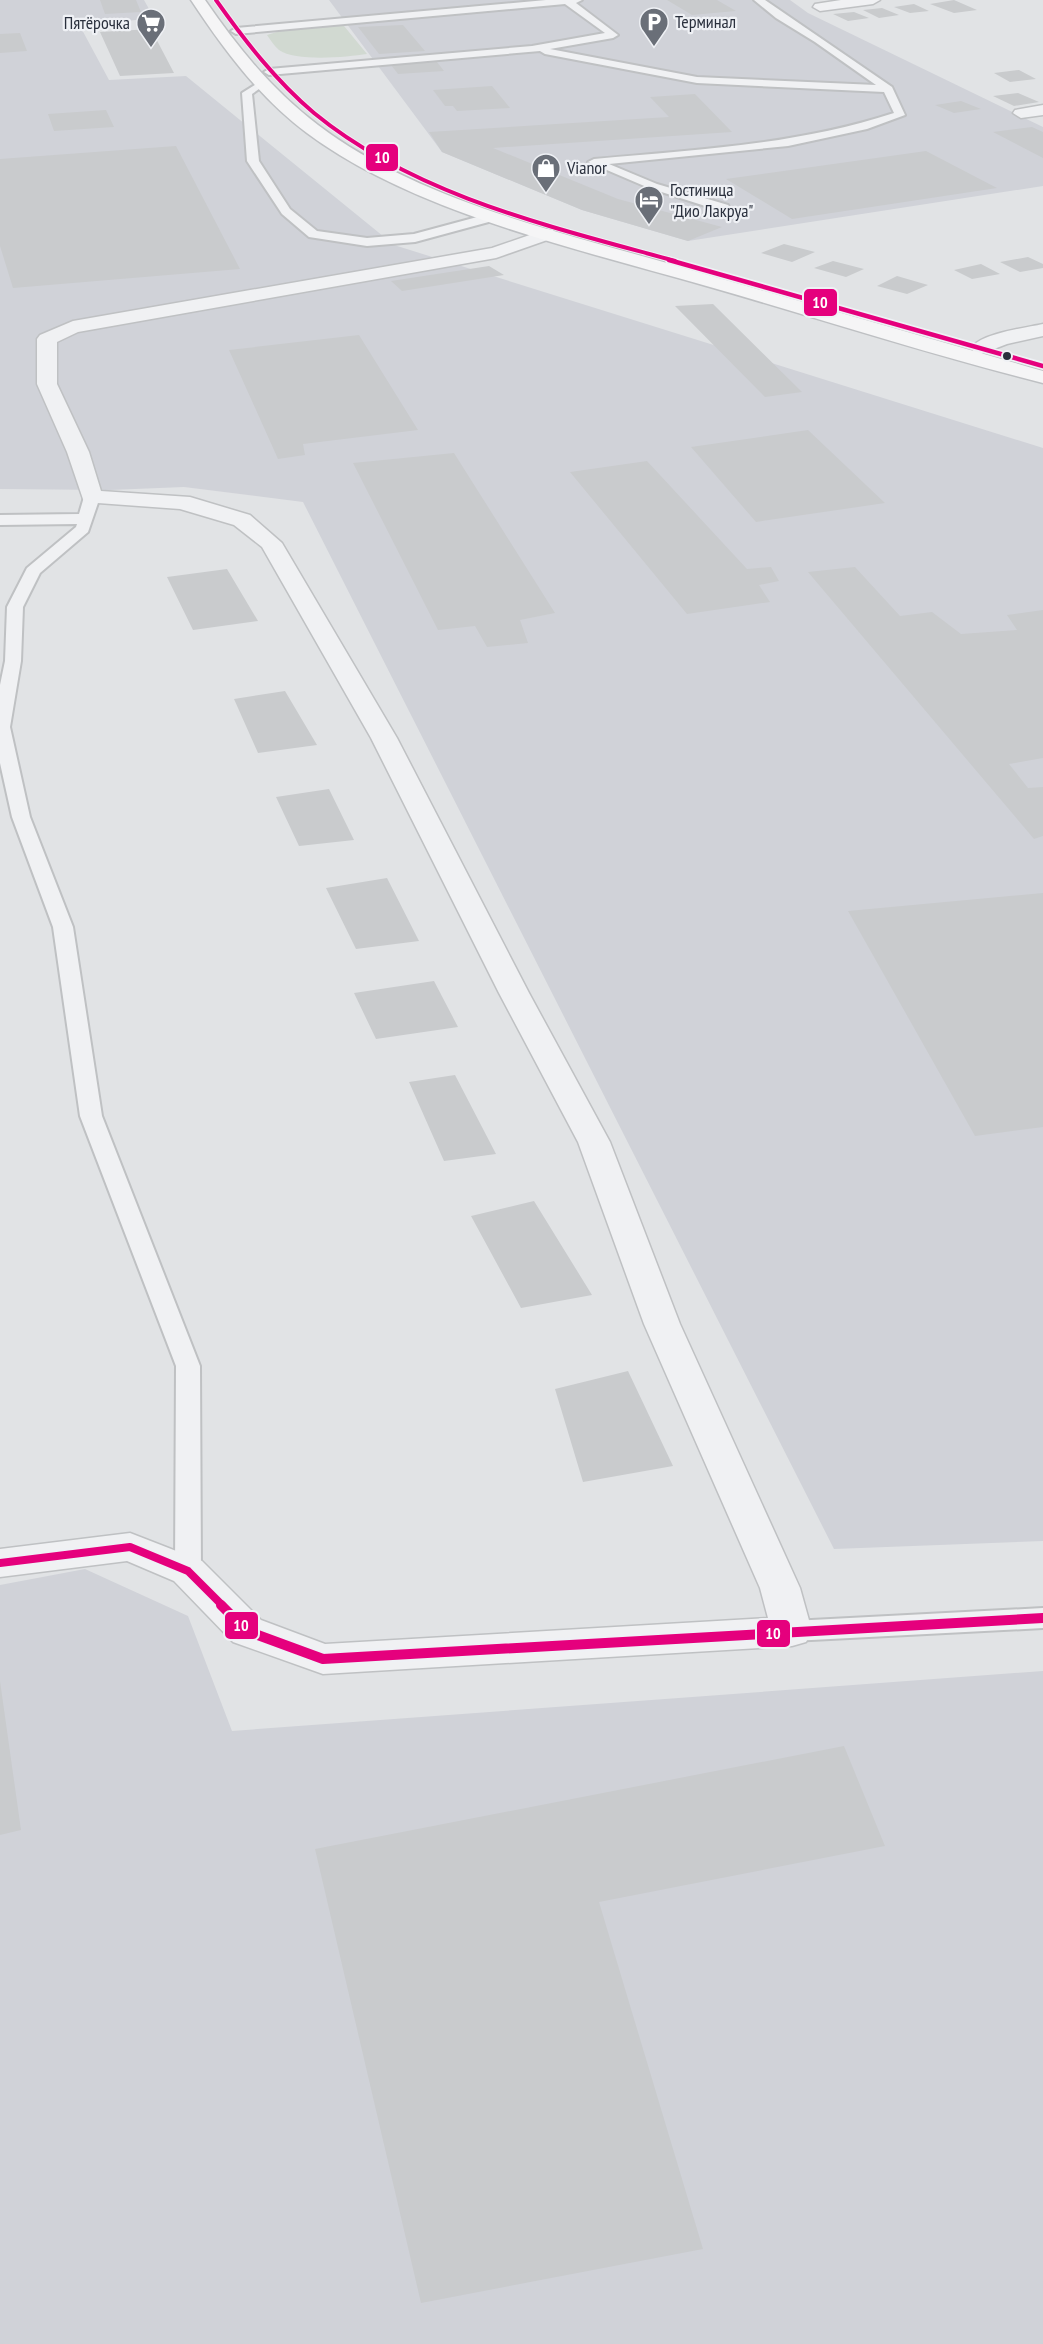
<svg xmlns="http://www.w3.org/2000/svg" width="1043" height="2344" viewBox="0 0 1043 2344" font-family="'PT Sans Narrow',sans-serif">
  <rect width="100%" height="100%" fill="#e1e3e5"/>
  <path fill="#d0d2d8" d="M0 0H144L154 18 80 26 109 80 186 76 394 245 1043 448V1541L834 1549 303 502 184 487 110 490 0 489Z
    M329 0H790L808 13 1043 127V186L688 241 582 210 442 152Z
    M85 1569 188 1616 232 1731 1043 1671V2344H0V1585Z"/>
  <path fill="#d1d9d1" d="M335 26H344L367 54C347 57 296 62 279 50 274 46 270 39 267 35L280 31Z"/>
  <path fill="#c9cbcd" d="M100 0H136L141 12 105 14Z
    M667 0H717L736 11 692 15Z
    M954 0 977 10 954 13 930 4Z
    M914 4 929 11 910 13 894 7Z
    M882 8 899 15 879 18 863 10Z
    M854 12 869 18 848 21 833 14Z
    M403 25 425 51 379 54 358 27Z
    M151 29 174 73 120 76 100 32Z
    M20 33 27 51 0 53V34Z
    M437 62 444 71 398 74 391 65Z
    M1019 70 1036 79 1010 82 994 73Z
    M492 86 510 108 457 111 453 106H445L433 90Z
    M1018 93 1039 102 1014 106 993 96Z
    M695 94 732 132 493 148 618 199 722 227 688 241 582 210 442 152 429 132 669 117 650 97Z
    M961 101 981 109 954 113 935 105Z
    M106 110 114 127 54 131 48 114Z
    M1032 127 1043 132V158L993 132Z
    M176 146 240 269 13 288 0 246V159Z
    M926 151 997 188 792 219 726 179Z
    M784 244 815 252 792 262 761 253Z
    M1028 257 1043 264V268L1020 272 1000 262Z
    M833 261 864 269 846 277 814 268Z
    M981 264 1000 274 972 279 954 270Z
    M489 266 504 275 402 291 391 281Z
    M897 276 928 285 907 294 877 286Z
    M713 304 802 392 765 397 675 306Z
    M359 335 418 430 303 444 305 455 278 459 229 350Z
    M808 430 885 503 756 522 691 447Z
    M454 453 555 613 520 620 528 643 487 647 475 626 438 630 353 463Z
    M647 461 747 569 771 567 779 581 759 585 770 602 687 614 570 472Z
    M855 567 900 616 932 612 961 634 1017 630 1007 615 1043 610V758L1009 764 1028 788 1043 787V836L1034 839 808 572Z
    M227 569 258 621 193 630 167 577Z
    M285 691 317 745 258 753 234 699Z
    M329 789 354 840 299 846 276 797Z
    M387 878 419 941 356 949 326 888Z
    M1043 893V1127L975 1136 848 911Z
    M434 981 458 1027 376 1039 354 993Z
    M455 1075 496 1154 444 1161 409 1082Z
    M534 1201 592 1295 521 1308 471 1216Z
    M628 1371 673 1466 583 1482 555 1389Z
    M0 1681 21 1830 0 1835Z
    M844 1746 885 1846 599 1902 703 2249 421 2303 315 1849Z"/>
  <g fill="none" stroke-linecap="round" stroke-linejoin="round">
    <g stroke="#bfc1c3" stroke-width="4">
      <path id="service" d="M546 0H582L576 3 618 35 613 38 550 49 697 77 876 85 815 42 776 18 754 0H765L892 87 905 115 867 129 788 146 609 164 657 184 728 205 730 208 724 212 649 188 588 162 594 159C695 150 796 145 894 113L884 92 697 83 545 54 540 51 269 75 264 72 269 69 532 46 605 33 565 4 236 34 231 31 236 28Z
        M261 81 266 84 252 94 259 161 290 209 317 231 367 238 414 234 492 213 498 217 496 220 415 242 367 246 309 237 282 214 247 161 242 93Z
        M92 492 100 497 88 532 40 573 23 607 21 661 10 727 30 817 73 927 102 1116 200 1366 201 1571 198 1578 188 1581 178 1578 175 1571 176 1366 80 1116 53 927 12 817 0 763V685L5 661 7 607 27 568 76 527 77 524 0 525V515L79 514 84 497Z
        M1043 1608V1628L792 1641 782 1638 778 1631 782 1624 792 1621Z"/>
    </g>
    <g stroke="#bfc1c3" stroke-width="3">
      <path id="minor" d="M841 0H880L873 4 820 11 813 7 815 4Z
        M1043 105V115L1021 118 1013 113 1015 110Z
        M547 229 553 230 556 234 553 238 496 258 78 332 57 342V384L89 452 101 491 190 497 250 515 282 543 397 738 529 993 610 1142 680 1324 800 1588 812 1631 806 1642 792 1646 323 1674 233 1642 174 1581 127 1561 0 1577V1549L130 1533 202 1561 261 1620 325 1644 768 1618 760 1588 644 1324 578 1142 499 993 371 738 262 547 234 525 180 509 84 502 67 452 37 384V339L40 335 73 321 492 248Z
        M1043 324V336L1007 344 981 354 974 352 971 348C982 333 1025 328 1043 324Z"/>
    </g>
    <g stroke="#bec0c3" stroke-width="3">
      <path id="primary" d="M191 0H205C238 48 272 90 318 125 412 197 554 231 667 263 792 299 918 335 1043 371V383C931 355 821 319 710 287 582 250 414 213 307 133 259 97 224 50 191 0Z"/>
    </g>
    <use href="#service" fill="#f0f1f3" fill-rule="evenodd"/>
    <use href="#minor" fill="#f0f1f3" fill-rule="evenodd"/>
    <use href="#primary" fill="#f5f5f6" fill-rule="evenodd"/>
    <g stroke="#eff1f5" stroke-width="6">
      <path id="bus-1-far3" d="M216 0C245 41 276 81 314 113 415 196 552 227 675 261"/>
    </g>
    <g stroke="#eff1f5" stroke-width="8">
      <path id="bus-1-far2" d="M669 260 1043 366"/>
    </g>
    <g stroke="#eff1f5" stroke-width="13">
      <path id="bus-1-far1" d="M0 1563 130 1547 188 1571 223 1606"/>
    </g>
    <g stroke="#eff1f5" stroke-width="15">
      <path id="bus-1" d="M221 1605 247 1631 323 1659 1043 1618"/>
    </g>
    <use href="#bus-1-far3" stroke="#e5007d" stroke-width="4"/>
    <use href="#bus-1-far2" stroke="#e5007d" stroke-width="4.5"/>
    <use href="#bus-1-far1" stroke="#e5007d" stroke-width="8"/>
    <use href="#bus-1" stroke="#e5007d" stroke-width="10"/>
  </g>
  <defs>
    <g id="parking-pin" transform="scale(1.5)"><path d="M0 17L-7.5 6A9.5 9.5 0 1 1 7.5 6Z" fill="#6a6f78" stroke="#eff1f5"/><path d="M-3.5-5.5H1a3.5 3.5 0 0 1 0 7H-1V5.5H-3.5ZM-1-3.4V-.6H.8a1.4 1.4 0 0 0 0-2.8Z" fill="#fff"/></g>
    <g id="supermarket-pin" transform="scale(1.5)"><path d="M0 17L-7.5 6A9.5 9.5 0 1 1 7.5 6Z" fill="#6a6f78" stroke="#eff1f5"/><path d="M-6-5.5h2.5l.6 2H6L4.5 2H-2.5L-4.4-4H-6ZM-1.5 3.2a1.3 1.3 0 1 0 .1 0ZM3 3.2a1.3 1.3 0 1 0 .1 0Z" fill="#fff"/></g>
    <g id="shop-pin" transform="scale(1.5)"><path d="M0 17L-7.5 6A9.5 9.5 0 1 1 7.5 6Z" fill="#6a6f78" stroke="#eff1f5"/><path d="M-5-2.5h2.3a2.7 3.5 0 0 1 5.4 0H5L5.5 6h-11ZM-1.5-2.5h3a1.5 2.3 0 0 0-3 0Z" fill="#fff"/></g>
    <g id="hotel-pin" transform="scale(1.5)"><path d="M0 17L-7.5 6A9.5 9.5 0 1 1 7.5 6Z" fill="#6a6f78" stroke="#eff1f5"/><path d="M-6-4.5h1.5V1H6V5H4.5V3h-9V5H-6ZM-4 0a1.8 1.8 0 1 1 3.6 0ZM.5 0V-2.5h3Q6-2.5 6 0Z" fill="#fff"/></g>
  </defs>
  <g fill-rule="evenodd">
    <use href="#parking-pin" x="654" y="22"/>
    <use href="#supermarket-pin" x="151" y="23"/>
    <use href="#shop-pin" x="546" y="168"/>
    <use href="#hotel-pin" x="649" y="200"/>
  </g>
  <circle fill="#2a303d" stroke="#eff1f5" stroke-width="2" cx="1007" cy="356" r="5"/>
  <g text-anchor="middle" stroke-width="4.5" stroke-linejoin="round" paint-order="stroke">
    <g font-size="18" fill="#2a303d" stroke="#eff1f5" text-anchor="start">
      <text x="675" y="28">Терминал</text>
      <text x="130" y="29" text-anchor="end">Пятёрочка</text>
      <text x="567" y="174">Vianor</text>
      <text x="670" y="196">Гостиница<tspan x="670" dy="21">"Дио Лакруа"</tspan></text>
    </g>
  </g>
  <g stroke="#eff1f5" stroke-width="2">
    <rect x="365" y="143" width="34" height="29" rx="6" fill="#e5007d"/>
    <rect x="803" y="288" width="35" height="29" rx="6" fill="#e5007d"/>
    <rect x="224" y="1611" width="35" height="29" rx="6" fill="#e5007d"/>
    <rect x="756" y="1619" width="35" height="29" rx="6" fill="#e5007d"/>
  </g>
  <g font-size="16" text-anchor="middle" font-weight="bold" fill="#fff">
    <text x="382" y="163">10</text>
    <text x="820" y="308">10</text>
    <text x="241" y="1631">10</text>
    <text x="773" y="1639">10</text>
  </g>
</svg>
